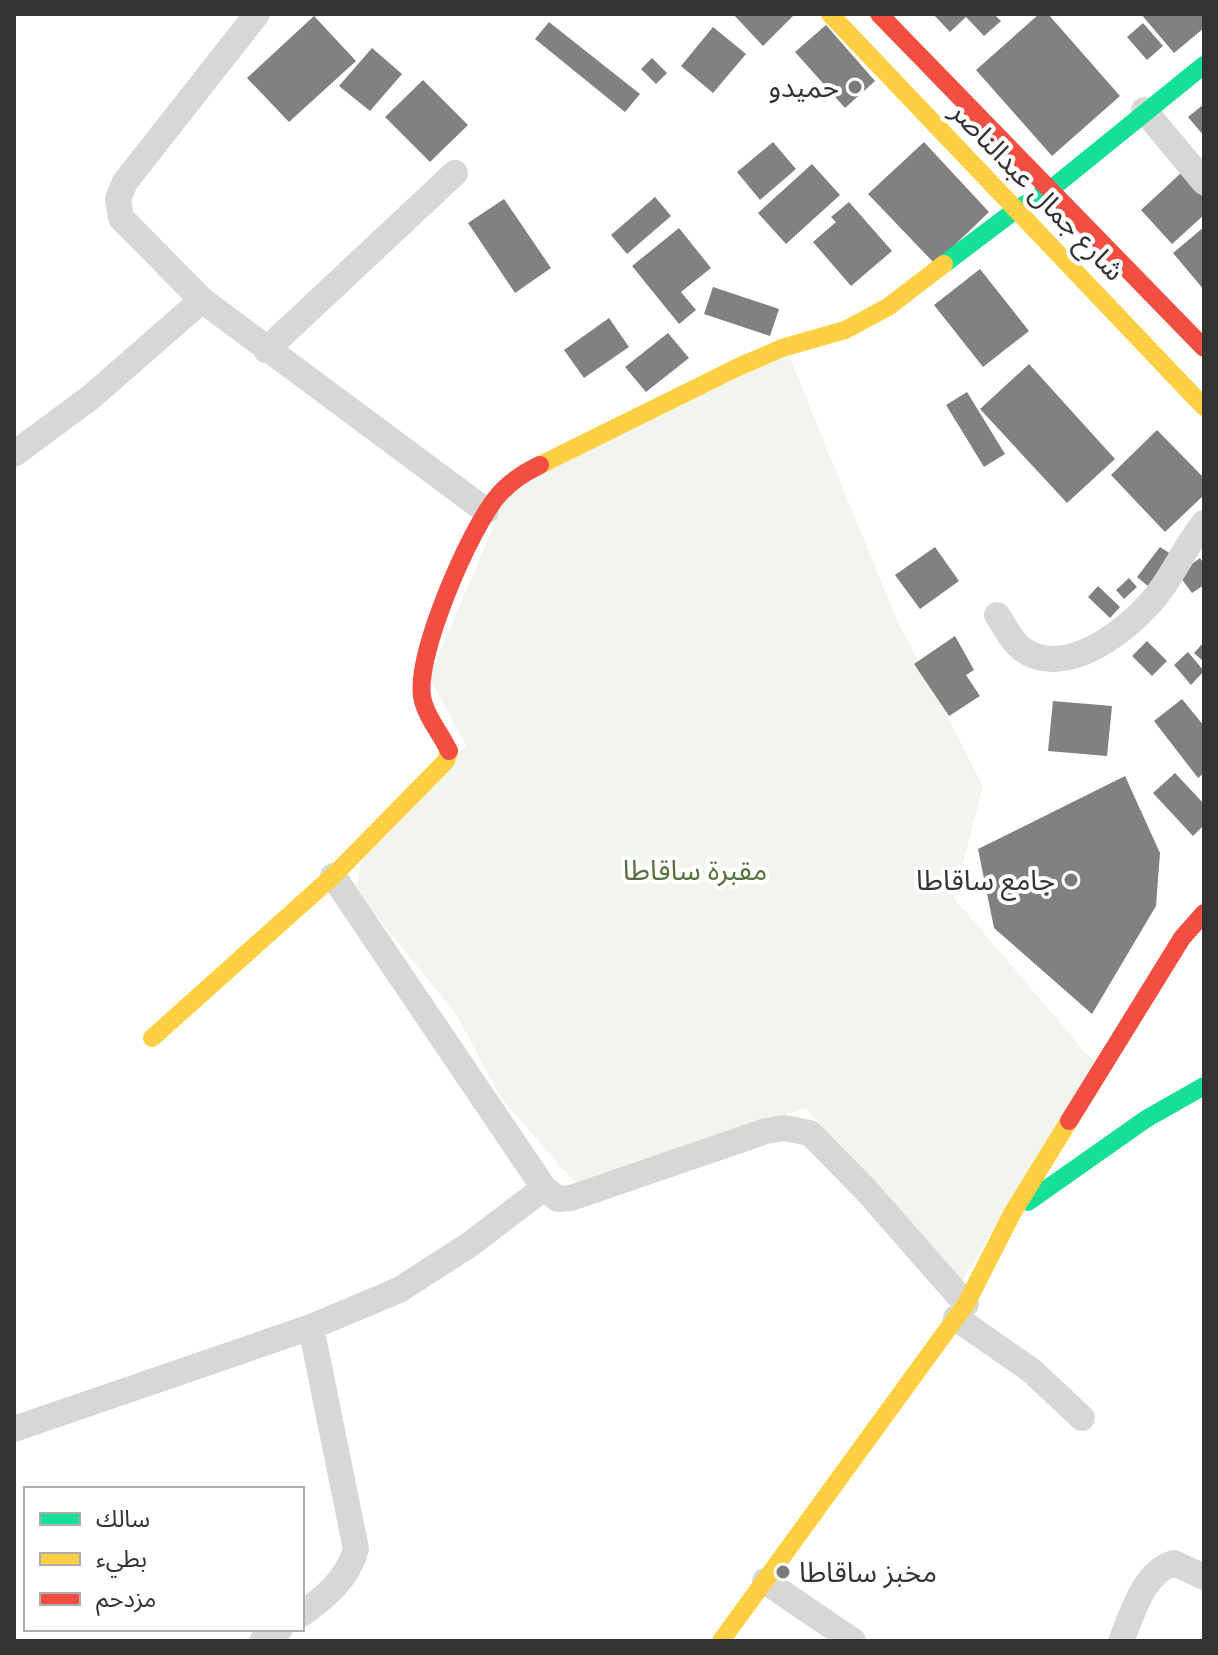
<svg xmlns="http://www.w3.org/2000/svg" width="1218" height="1655" viewBox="0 0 1218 1655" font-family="Roboto,'Noto Sans Arabic',sans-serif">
  <rect width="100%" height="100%" fill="#fff"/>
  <path fill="#f1f5ed" d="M787 350 895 616 983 786 954 898 1095 1064 957 1289 806 1108 575 1183 501 1098 455 1013 356 891 363 852 466 746 429 677 509 490Z"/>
  <path fill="#818181" d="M733 14H793L794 15 763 46Z
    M933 14H994L1001 21 984 36 966 17 950 32Z
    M1039 14H1048L1120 96 1052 156 976 70Z
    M1141 14H1204V28L1174 53Z
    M314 16 356 61 289 122 247 78Z
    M549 22 640 94 625 112 535 39Z
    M1143 23 1163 46 1147 60 1127 37Z
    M826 25 875 81 845 108 795 52Z
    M713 27 746 54 713 93 681 66Z
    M372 48 402 74 370 111 339 86Z
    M652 58 667 73 656 84 641 69Z
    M423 80 468 125 430 162 385 117Z
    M1204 104V136L1188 117Z
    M773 142 796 169 760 200 737 172Z
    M924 142 989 212 935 264 868 194Z
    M812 164 840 195 786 244 758 213Z
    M1181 173 1204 198V215L1172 244 1141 210Z
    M655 197 671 216 627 254 611 235Z
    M504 199 551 268 515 293 468 223Z
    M849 202 892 251 851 286 813 242 836 222 831 217Z
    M1204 227V290L1173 253Z
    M679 228 711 268 681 292 696 310 679 324 632 266Z
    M980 269 1029 331 983 367 934 305Z
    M713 287 779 309 770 336 704 314Z
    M609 318 629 347 584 378 564 350Z
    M668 333 689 358 646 392 625 367Z
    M1029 364 1115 459 1067 503 980 409Z
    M967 392 1005 454 984 467 946 405Z
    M1157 430 1204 478V495L1165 532 1111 475Z
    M935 547 959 581 920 609 895 575Z
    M1160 547 1171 554 1148 586 1137 577Z
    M1200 558 1204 564V585L1192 593 1178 574Z
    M1129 578 1137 587 1124 599 1116 590Z
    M1098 586 1120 607 1110 618 1088 597Z
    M955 636 974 670 966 675 980 696 949 716 914 664Z
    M1147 641 1167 661 1152 676 1132 656Z
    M1204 642V662L1194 653Z
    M1188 652 1204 671 1191 685 1174 665Z
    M1182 699 1204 726V773L1198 778 1154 721Z
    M1053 701 1112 706 1107 756 1048 751Z
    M1175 773 1204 804V825L1193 836 1153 793Z
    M1125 776 1160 853 1156 906 1092 1014 994 928 978 849Z"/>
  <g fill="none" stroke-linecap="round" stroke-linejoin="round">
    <path stroke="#d7d7d7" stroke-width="26" d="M257 14 125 182 118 199 121 218 202 300 486 511
      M1144 110 1204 182
      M266 350 455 173
      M14 454 91 397 202 300
      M997 615C1004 625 1012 642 1022 649 1065 681 1130 629 1157 595 1175 572 1186 545 1204 523
      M333 876 544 1188 558 1199 571 1198 766 1131 784 1128 810 1133 866 1190 966 1304
      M956 1318 1032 1371 1082 1418
      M14 1429 311 1327 399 1290 469 1245 544 1188
      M765 1581 853 1641
      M302 1614C327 1596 348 1578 356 1549L311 1327
      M262 1641 280 1629
      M1121 1641C1133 1613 1143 1572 1174 1563L1204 1577"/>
    <path stroke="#16e098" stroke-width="18" d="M944 264 1017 209 1051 189 1204 65
      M1028 1202 1146 1119 1204 1086"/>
    <path stroke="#ffcf43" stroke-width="18" d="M830 14 1204 407
      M540 465 736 368 782 348 845 330 888 307 944 264
      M152 1038 333 876 446 761 449 751
      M721 1641 966 1304 1013 1212 1069 1121"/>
    <path stroke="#f24e42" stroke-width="18" d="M879 14 1204 348
      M449 751C441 733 425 716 422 696 416 653 469 532 496 498 508 483 523 473 540 465
      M1069 1121 1182 938 1204 913"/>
  </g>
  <g fill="#7a7a7a" stroke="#fff" stroke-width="3">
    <circle cx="855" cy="87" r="8"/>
    <circle cx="1071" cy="880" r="8"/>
    <circle cx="783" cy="1572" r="8"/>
  </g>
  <g text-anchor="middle" stroke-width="8" stroke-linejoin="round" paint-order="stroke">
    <g font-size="28" fill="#333" stroke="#fff" text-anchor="end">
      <text x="839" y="97">حميدو</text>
      <text x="1055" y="890">جامع ساقاطا</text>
      <text x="799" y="1582" text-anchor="start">مخبز ساقاطا</text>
    </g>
    <g font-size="28" fill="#333" stroke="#fff">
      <text transform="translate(1038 191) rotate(46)" y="10">شارع جمال عبدالناصر</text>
    </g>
    <g font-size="28" fill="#56703f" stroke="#fff">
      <text x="695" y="880">مقبرة ساقاطا</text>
    </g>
  </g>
  <rect width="1218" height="1655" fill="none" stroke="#333333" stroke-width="32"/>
  <rect x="24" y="1487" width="280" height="144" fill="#ffffff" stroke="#adadad" stroke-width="2"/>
  <rect x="40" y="1513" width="40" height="12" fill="#16e098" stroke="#adadad" stroke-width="2"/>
  <text x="96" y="1527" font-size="24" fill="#333333">سالك</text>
  <rect x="40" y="1553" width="40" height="12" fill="#ffcf43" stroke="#adadad" stroke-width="2"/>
  <text x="96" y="1567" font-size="24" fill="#333333">بطيء</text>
  <rect x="40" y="1593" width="40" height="12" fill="#f24e42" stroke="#adadad" stroke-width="2"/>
  <text x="96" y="1607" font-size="24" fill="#333333">مزدحم</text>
</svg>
